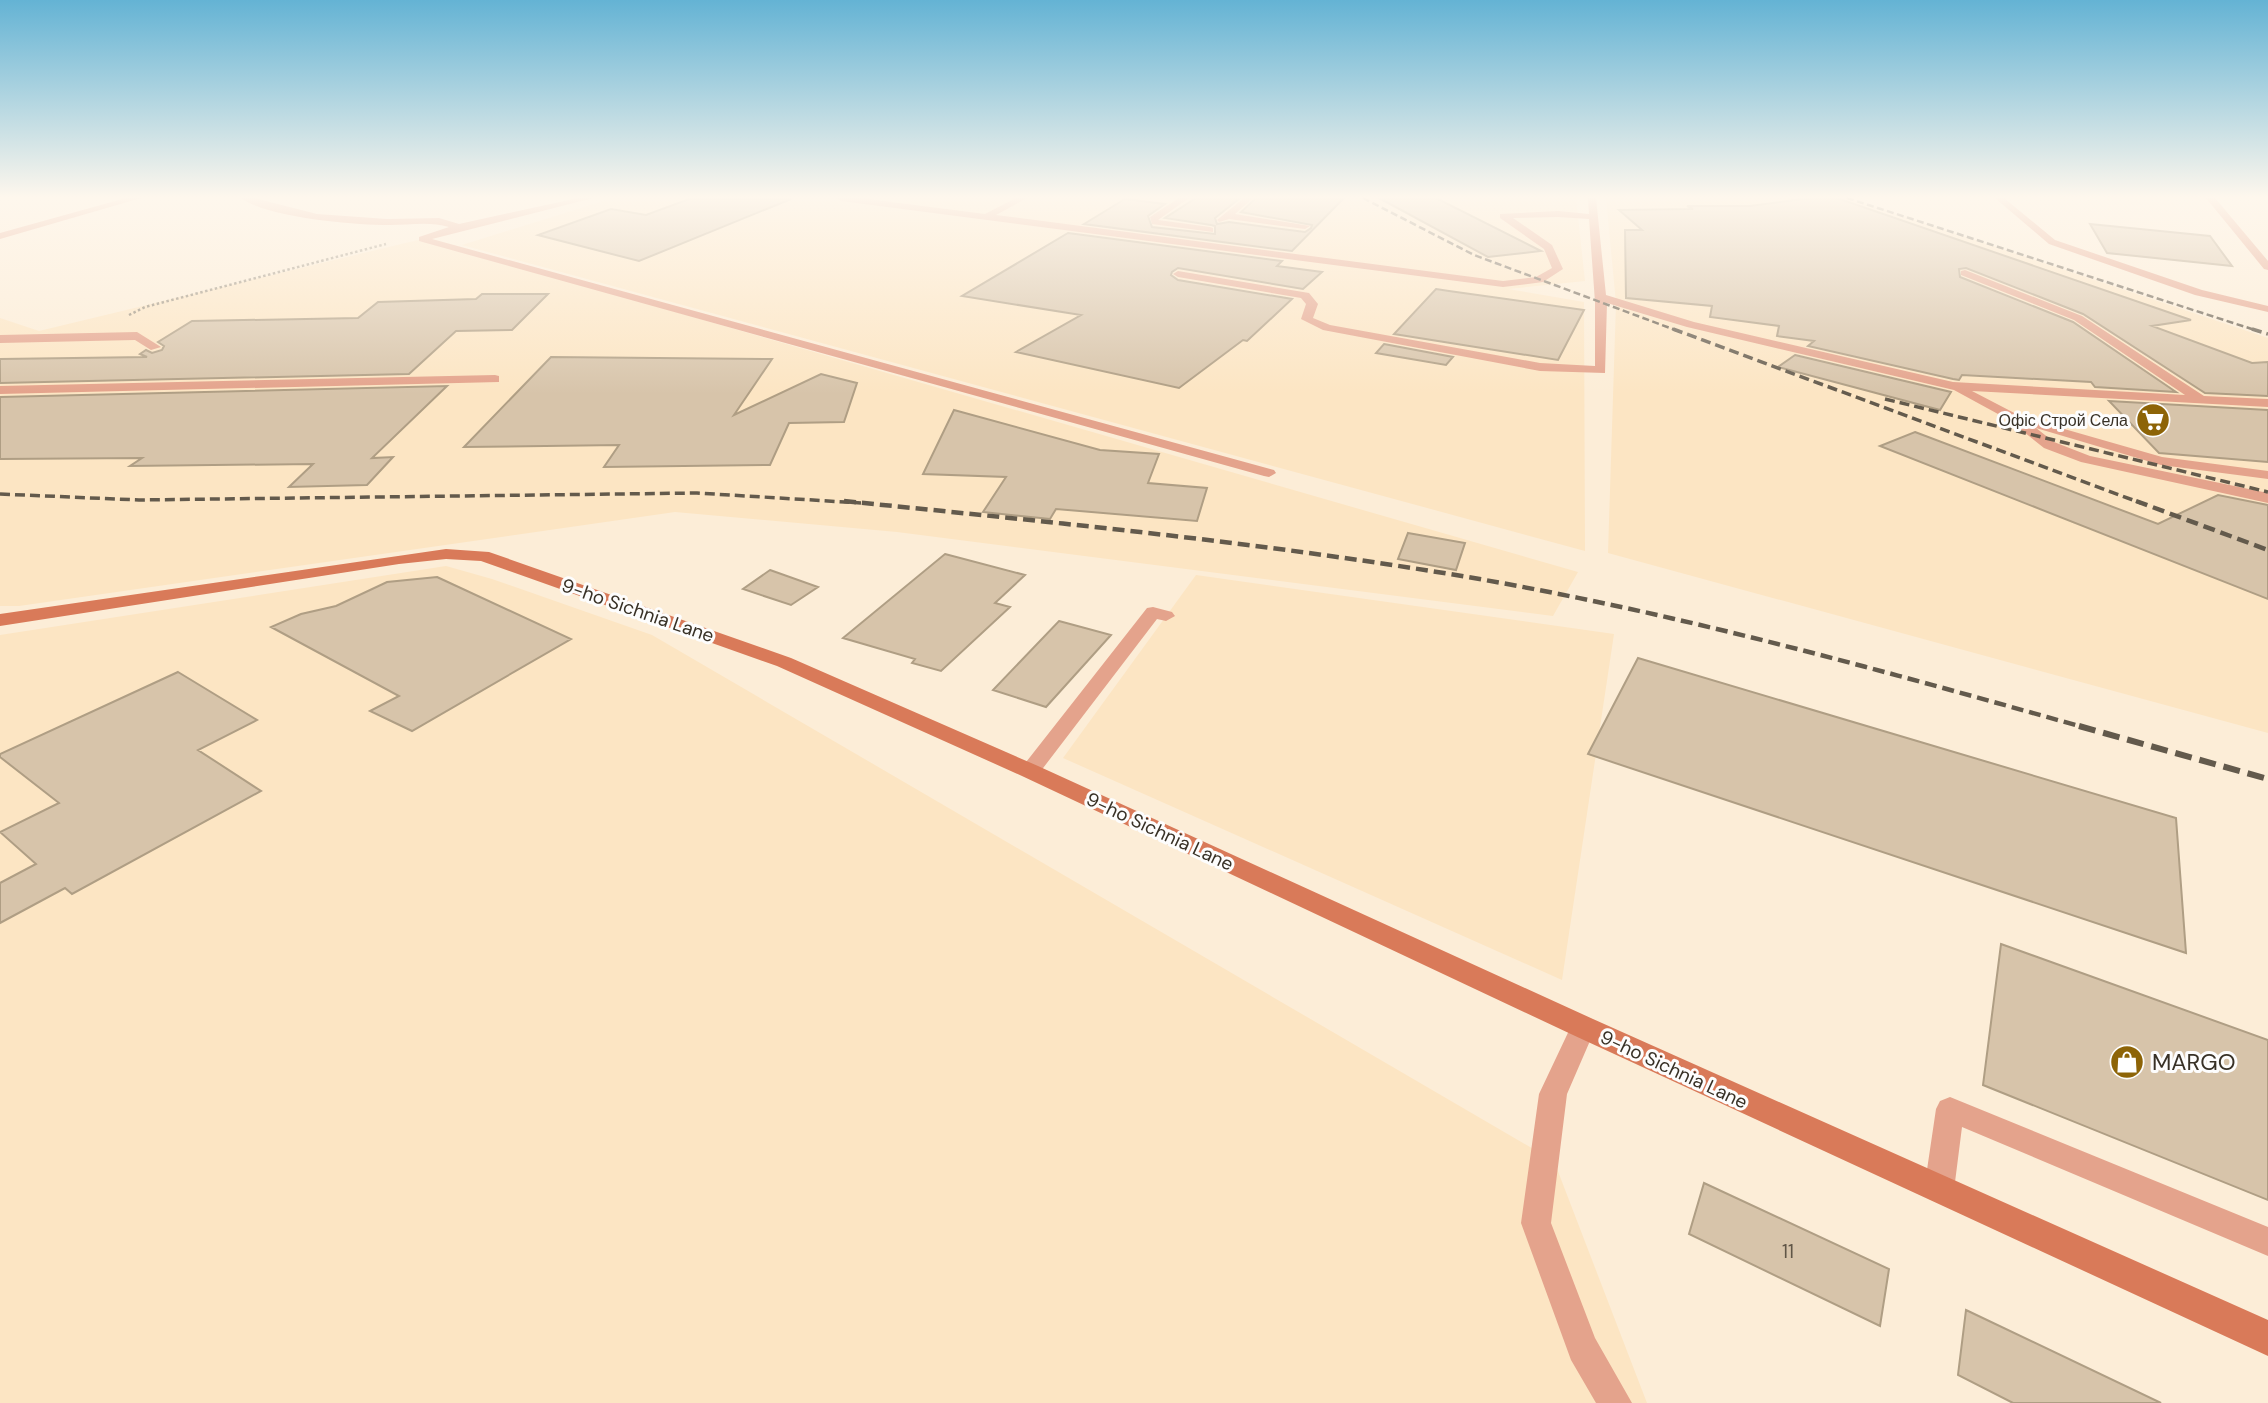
<svg xmlns="http://www.w3.org/2000/svg" width="2268" height="1403" viewBox="0 0 2268 1403" font-family="'DM Sans',sans-serif">
  <rect width="100%" height="100%" fill="#fcedd7"/>
  <path fill="#fce5c3" d="M613 198H1576L1585 281 1508 289 1584 302 1585 551 462 245Z
    M1606 198H1850L2268 338V733L1608 553 1616 303Z
    M422 239 1578 572 1553 616 897 532 675 512 19 606H0V318L39 331Z
    M446 566 492 579 652 635 1554 1161 1647 1403H0V635Z
    M1196 575 1614 634 1562 980 1063 758Z"/>
  <path fill="#d7c4aa" stroke="#af9e84" stroke-width="2" d="M692 198 791 199 639 261 538 235 611 209 646 215Z
    M1196 198H1240L1215 218 1217 224 1229 222 1305 232 1311 228 1312 225 1241 212 1256 198H1344L1292 251 1084 224 1125 199 1165 204 1148 216 1152 227 1215 234V226L1211 225 1165 218Z
    M1379 198H1436L1541 251 1488 257Z
    M1811 198H1837L2191 320 2152 326 2252 363 2268 362V396L2205 393 2083 314 1966 268 1959 269 1960 277 2073 322 2176 392 2095 387 2091 382 1962 375 1959 380 1953 379 1808 346 1814 341 1777 336 1779 326 1710 317 1712 306 1626 298 1625 230H1642L1619 210 1693 209 1687 206H1750Z
    M2090 224 2210 236 2232 266 2107 253Z
    M1068 233 1282 261 1277 266 1322 272 1303 289 1178 268 1172 272 1171 275 1178 280 1292 299 1247 341 1243 340 1179 388 1016 352 1081 315 962 296Z
    M1436 289 1449 291 1584 310 1558 360 1394 334Z
    M482 294H548L512 330 456 331 409 374 0 383V359L147 357 140 354 146 350 152 353 162 350 164 346 158 342 192 321 358 318 378 302 476 299Z
    M1384 344 1453 357 1446 365 1376 353Z
    M1795 355 1951 392 1940 410 1778 367Z
    M551 357 772 359 734 415 821 374 857 383 844 422 789 423 770 465 604 467 619 445 464 447Z
    M447 386 372 458 393 457 367 485 289 487 313 464 130 466 142 458 0 459V397Z
    M2109 401 2268 410V462L2159 453Z
    M954 410 1100 450 1159 454 1148 483 1207 488 1197 521 1056 509 1050 519 983 512 1006 477 923 474Z
    M1915 432 2158 524 2218 495 2268 505V599L1880 446Z
    M1408 533 1465 543 1456 570 1398 559Z
    M945 554 1025 575 995 603 1010 607 941 671 912 663 915 659 843 638Z
    M770 570 818 587 791 605 743 589Z
    M437 577 571 639 412 731 370 711 399 696 271 627 301 614 336 606 387 582Z
    M1059 621 1111 635 1046 707 993 690Z
    M1638 658 2176 818 2186 953 1588 754Z
    M178 672 257 720 198 750 261 791 72 894 65 888 0 923V883L36 864 0 832 59 803 0 757V754Z
    M2001 944 2268 1040V1200L1983 1085Z
    M1704 1183 1889 1269 1880 1326 1689 1234Z
    M1966 1310 2161 1403H2013L1958 1375Z"/>
  <g fill="none" stroke-linecap="round" stroke-linejoin="round">
    <path stroke="#968c7b" stroke-width="2.5" stroke-dasharray="2.5 2.5" stroke-linecap="butt" d="M129 315 145 307 386 244"/>
    <path fill="#e4a38c" fill-rule="evenodd" d="M241 198H254L317 214 387 219 439 218 459 224 578 198H593L432 239 1274 470 1276 473 1269 477 1264 476 419 241V237L449 227C430 221 409 225 389 225 354 225 268 218 241 198Z
      M837 198H860L985 214 1016 198H1027L996 215 1503 281 1536 277 1552 268 1544 249 1500 218V214L1558 211 1589 214 1588 198H1596L1606 295 1694 322 1953 382 2185 395 2074 320 1961 275V271L1965 270 2082 316 2204 396 2268 399V407L1972 391 2022 417 2162 457 2268 471V479L2161 465 2036 428 2054 442 2090 456 2268 493V503L2081 462 2044 448 2009 420 1954 390 1687 327 1607 303 1605 373 1540 371 1323 330 1301 319 1306 304 1301 298 1178 277 1173 274 1178 271 1309 293 1318 304 1313 318 1330 325 1540 363 1595 366V302L1589 219 1558 217 1513 218 1552 245 1563 269 1543 282 1503 287 841 201Z
      M1179 198H1189L1158 220 1210 227 1213 228V232L1152 224 1150 217Z
      M1244 198H1253L1235 214 1310 226 1305 229 1229 219 1219 222 1217 220Z
      M1995 198H2004L2055 240 2202 290 2268 306V312L2195 295 2049 244Z
      M2206 198H2215L2268 261V270L2264 269Z
      M137 332 161 347 151 350 135 340 0 343V335Z
      M495 375 499 376V382L0 394V386Z
      M1153 607 1172 612 1175 616 1166 621 1157 619 1037 776H1023L1020 771 1023 766 1147 608Z
      M1583 1016 1592 1020 1596 1027 1567 1094 1551 1223 1595 1338 1632 1403H1596L1571 1360 1521 1223 1539 1094 1574 1020Z
      M1950 1097 2268 1227V1256L1962 1127 1954 1190 1949 1199 1939 1203 1929 1199 1924 1190 1936 1109 1940 1101Z"/>
    <path fill="#e4a38c" fill-rule="evenodd" d="M126 198H141L0 239V233Z"/>
    <path fill="#d97a59" fill-rule="evenodd" d="M446 549 489 552 791 658 1038 766 1593 1019 2268 1320V1356L1573 1035 1022 776 777 666 481 561 446 559 399 564 0 626V614Z"/>
    <path stroke="#635a4c" stroke-width="2.5" stroke-dasharray="7 3.5" stroke-linecap="butt" d="M1363 198 1474 255 1678 331
      M1847 198 2258 331"/>
    <path stroke="#635a4c" stroke-width="3.5" stroke-dasharray="10 5" stroke-linecap="butt" d="M1673 329 2141 503
      M2252 329 2268 334
      M1885 399 2268 492
      M0 494 139 500 697 493 861 503"/>
    <path stroke="#635a4c" stroke-width="4.5" stroke-dasharray="12 6" stroke-linecap="butt" d="M844 501C1040 521 1237 540 1431 571 1653 606 1870 667 2086 728
      M2136 501 2268 550"/>
    <path stroke="#635a4c" stroke-width="6" stroke-dasharray="17 8" stroke-linecap="butt" d="M2079 726 2268 779"/>
  </g>
  <linearGradient id="sky" x2="0" y2="1"><stop stop-color="#64b3d4"/><stop offset="0.5" stop-color="#fef7ed"/><stop offset="1" stop-color="#fef7ed" stop-opacity="0"/></linearGradient>
  <rect width="2268" height="394" fill="url(#sky)"/>
  <defs>
    <g id="supermarket-disc" transform="scale(1.75)"><circle r="9.5" fill="#8d6407" stroke="#fdfdfd"/><path d="M-6-5.5h2.5l.6 2H6L4.5 2H-2.5L-4.4-4H-6ZM-1.5 3.2a1.3 1.3 0 1 0 .1 0ZM3 3.2a1.3 1.3 0 1 0 .1 0Z" fill="#fff"/></g>
    <g id="shop-disc" transform="scale(1.75)"><circle r="9.5" fill="#8d6407" stroke="#fdfdfd"/><path d="M-5-2.5h2.3a2.7 3.5 0 0 1 5.4 0H5L5.5 6h-11ZM-1.5-2.5h3a1.5 2.3 0 0 0-3 0Z" fill="#fff"/></g>
  </defs>
  <g fill-rule="evenodd">
    <use href="#supermarket-disc" x="2153" y="420"/>
    <use href="#shop-disc" x="2127" y="1062"/>
  </g>
  <g text-anchor="middle" stroke-width="6" stroke-linejoin="round" paint-order="stroke">
    <g font-size="16" fill="#383126" stroke="#fdfdfd" text-anchor="end">
      <text x="2128" y="426">Офіс Строй Села</text>
    </g>
    <g font-size="19" fill="#383126" stroke="#fdfdfd">
      <text transform="translate(638 610) rotate(19)" y="7">9-ho Sichnia Lane</text>
      <text transform="translate(1160 831) rotate(25)" y="7">9-ho Sichnia Lane</text>
      <text transform="translate(1674 1069) rotate(25)" y="7">9-ho Sichnia Lane</text>
    </g>
    <g font-size="19" fill="#605647">
      <text x="1788" y="1258">11</text>
    </g>
    <g font-size="23" fill="#383126" stroke="#fdfdfd" text-anchor="start">
      <text x="2152" y="1070">MARGO</text>
    </g>
  </g>
</svg>
